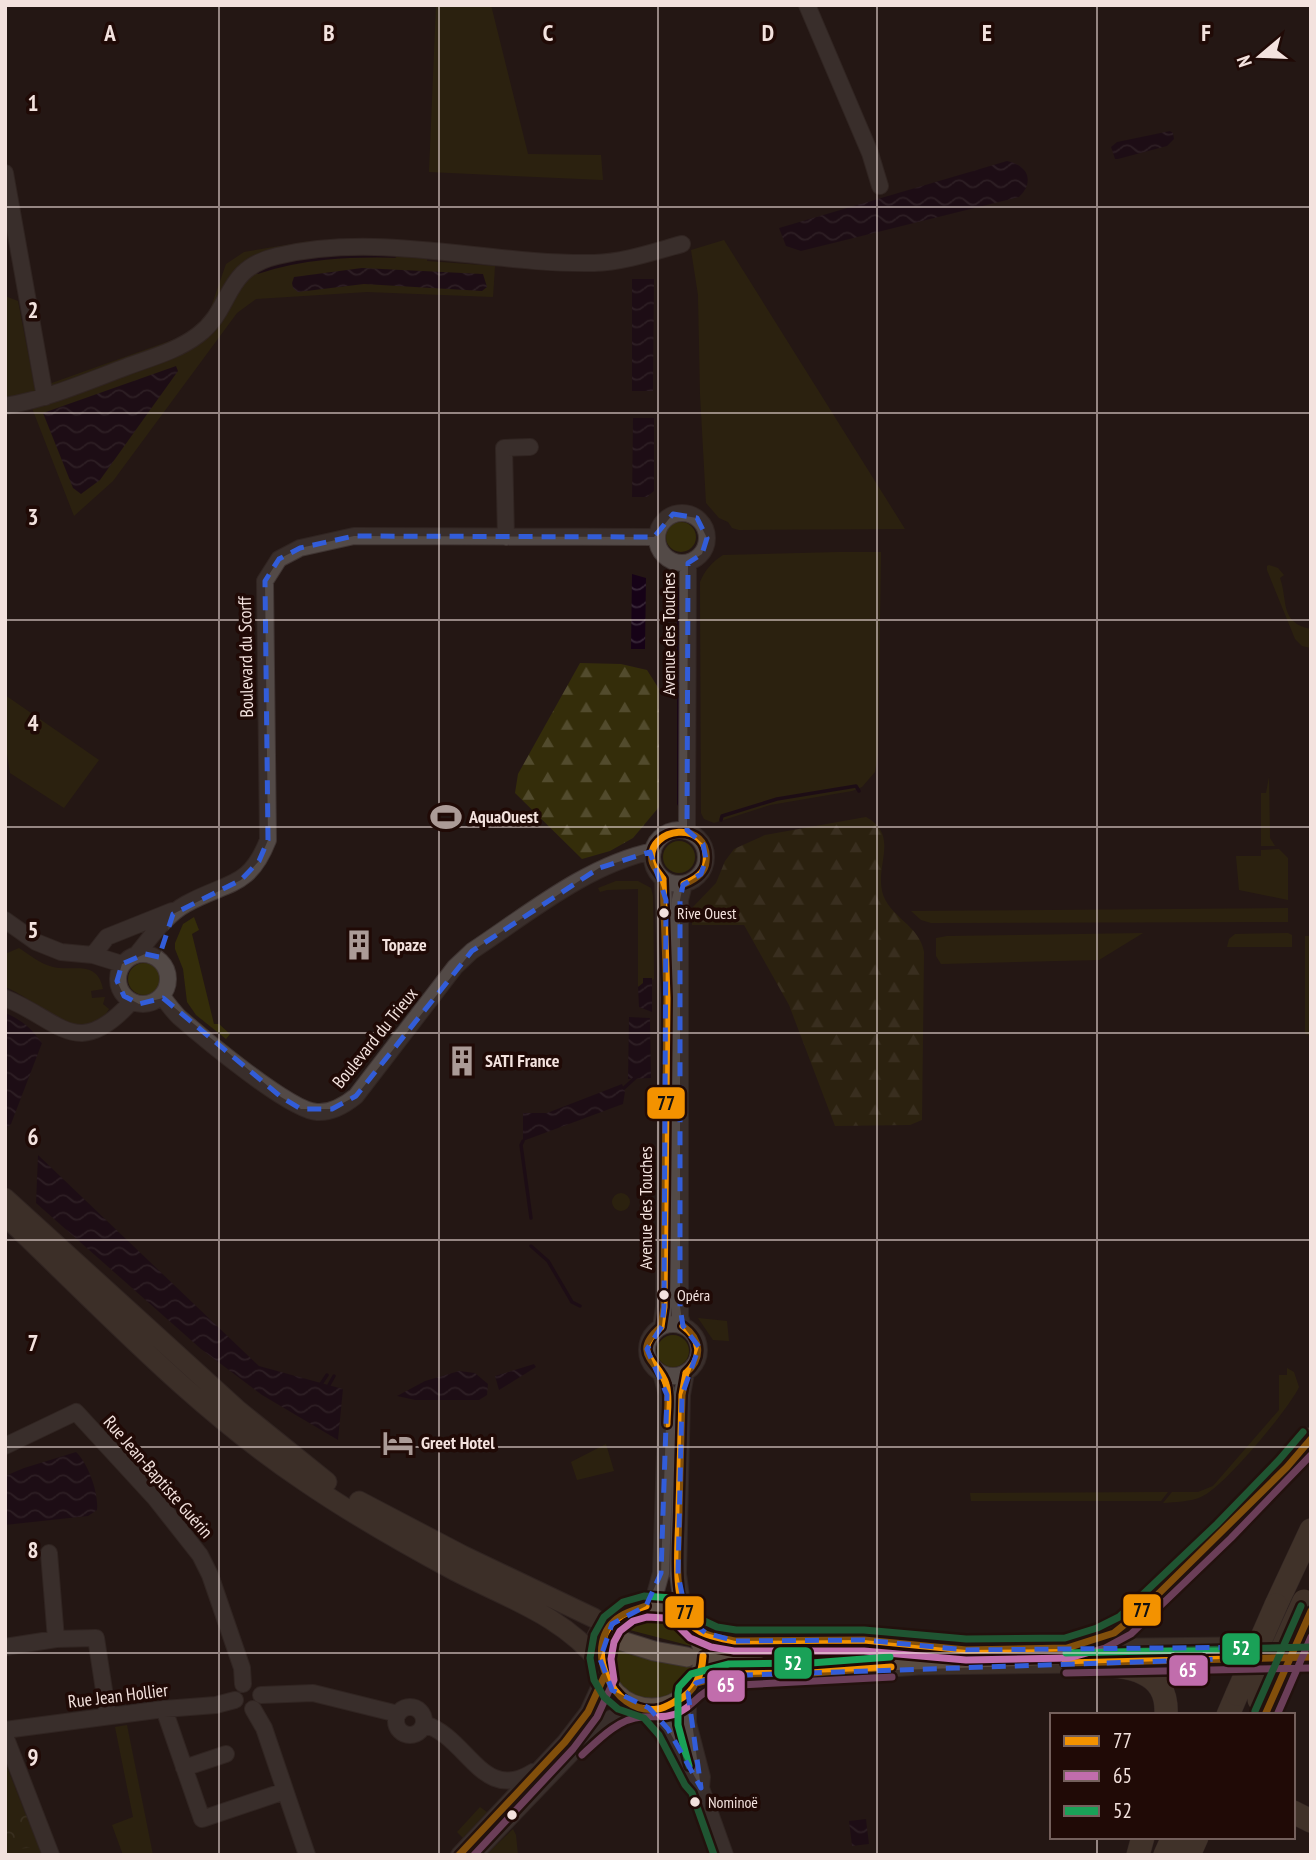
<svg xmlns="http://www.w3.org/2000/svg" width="1316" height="1860" viewBox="0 0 1316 1860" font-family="'PT Sans Narrow',sans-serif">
  <defs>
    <pattern id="forest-firs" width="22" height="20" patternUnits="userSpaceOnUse" patternTransform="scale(1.75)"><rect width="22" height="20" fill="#342d0a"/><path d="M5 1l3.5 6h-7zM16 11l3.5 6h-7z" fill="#524b2d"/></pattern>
    <pattern id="park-crowns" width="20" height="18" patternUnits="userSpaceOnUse" patternTransform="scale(1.75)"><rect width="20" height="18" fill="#342d0a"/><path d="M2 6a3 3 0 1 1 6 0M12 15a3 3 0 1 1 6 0" fill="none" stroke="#524b2d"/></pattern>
    <pattern id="water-waves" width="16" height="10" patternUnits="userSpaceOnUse" patternTransform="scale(1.75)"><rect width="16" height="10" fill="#160217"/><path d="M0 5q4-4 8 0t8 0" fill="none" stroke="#382738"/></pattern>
  </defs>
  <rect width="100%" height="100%" fill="#241714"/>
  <path fill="#342d0a" d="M436 5H491L528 154 601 155 603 180 429 172Z
    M724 240 905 529 739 530 732 528 728 522 719 518 706 503 700 394 698 295 691 250Z
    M310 241 428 247 427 261 495 266 493 297 367 292 256 299 237 313 113 481 74 516 32 408 5 413V296L18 301 35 389 178 338 197 328 208 316 226 264 244 252Z
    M666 537a15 15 0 1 1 30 0a15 15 0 1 1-30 0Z
    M839 552H881L878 754 875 772 862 787 852 791 770 805 714 823 704 819 701 813 700 582C705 570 712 562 723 555Z
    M1269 565 1278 568 1284 575 1280 578C1288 600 1279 623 1311 629V648L1302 646 1295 639 1267 570V566Z
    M5 695 99 760 64 808 10 773 5 741Z
    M1269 777 1270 838 1275 846H1261V793H1266Z
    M663 857a16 16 0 1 1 32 0a16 16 0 1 1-32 0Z
    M1279 849 1288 858V900L1239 890 1236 856H1261V850Z
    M616 881H638L651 888 653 896 654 979 638 987V889L607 890 600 892 598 888Z
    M1288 908V922L931 923 921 920 911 911Z
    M194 917 199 930 192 934 214 1024H219L230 1034 226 1039 196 1015 187 1002 183 969 175 949V943L183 924Z
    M1143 933 1099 960 941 964 936 956V938L947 936Z
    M1288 933 1292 935V947H1227L1229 939 1235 934Z
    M1305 936H1311V1036L1305 1034Z
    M19 948C30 955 40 964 53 967 73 972 97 959 103 989L91 991 92 998 105 997 103 1004 109 1009C85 1054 33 996 5 987V954Z
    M128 979a16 16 0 1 1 32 0a16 16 0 1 1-32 0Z
    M612 1202a9 9 0 1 1 18 0a9 9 0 1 1-18 0Z
    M698 1318 727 1321 729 1341 713 1340Z
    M657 1351a16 16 0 1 1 32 0a16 16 0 1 1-32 0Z
    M1287 1368 1294 1372 1299 1387C1289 1409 1222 1489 1201 1497 1189 1502 1175 1502 1163 1503L1172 1492H1198L1213 1486 1279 1410V1375H1287Z
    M606 1444 614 1471 577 1480 571 1462Z
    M1168 1492 1161 1501H971L970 1493Z
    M646 1616C668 1616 682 1626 691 1646L622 1628 634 1620Z
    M612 1642 645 1655 692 1663C682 1724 592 1702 612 1642Z
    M127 1725 153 1855H123L112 1825 133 1817 115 1727Z
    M5 1752 11 1763 7 1767 42 1855H5Z
    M480 1807 487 1812 463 1838 457 1832Z
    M513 1829 516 1835 518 1855H486Z"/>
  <path fill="url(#forest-firs)" d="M580 663 621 664 647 670 659 689V807L633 838 610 851 582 859 515 793 518 774Z
    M866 817C899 835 876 863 882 891 888 917 920 925 924 952L922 1120 910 1125 835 1126 789 1005 744 925H692V908L716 883 725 861 734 849 765 835Z"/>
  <path fill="url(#park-crowns)" d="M26 1814 39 1847 5 1850V1817Z"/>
  <path fill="url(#water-waves)" d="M1170 131 1173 133 1174 139 1167 146 1118 159H1115L1111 147 1117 142Z
    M1007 161C1028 165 1035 182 1019 197L801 251 786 246 779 228Z
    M362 268 483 274 487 287 482 291 364 284 298 292 293 288 292 283 294 277Z
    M632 279H654L653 391H632Z
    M176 366 178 371 100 480 81 494 73 488 43 413Z
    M633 418H654V491L647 497H632Z
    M632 574 646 578 645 649H631Z
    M643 978H652V1012L639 1007 638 987 643 983Z
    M5 1013C21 1019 32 1029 42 1043L11 1124 5 1129Z
    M629 1017 650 1018 651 1078 628 1079Z
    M622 1084 625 1092 623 1104 523 1141V1113H547Z
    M38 1155 259 1366 343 1389 338 1440 262 1395 201 1349 36 1203Z
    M534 1364 536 1367 499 1390 495 1376Z
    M459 1371 475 1373 488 1384 487 1395 479 1400H415L397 1396 425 1381Z
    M76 1452C88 1463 99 1493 97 1510L88 1516 5 1525V1476L24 1468Z
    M866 1819 869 1844 852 1846 849 1821Z"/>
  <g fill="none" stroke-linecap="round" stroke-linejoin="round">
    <path stroke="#160217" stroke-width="3.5" d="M258 272C303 257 348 255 395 256
      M679 804V589
      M721 820 722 816 777 799 856 786 859 791
      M624 1088 636 1077
      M523 1141 521 1145 531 1218
      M531 1246 548 1261 572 1302 580 1306
      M321 1384 327 1375
      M329 1385 334 1376"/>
    <path stroke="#433532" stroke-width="19" stroke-dasharray="19 10" stroke-linecap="butt" d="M591 1625 622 1641
      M687 1657 717 1661"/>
    <g stroke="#3f3432" stroke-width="18">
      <path id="minor" d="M807 5 870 153 880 186
        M5 173 45 397
        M5 406C47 399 86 382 126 367 150 358 177 351 198 335 234 308 222 269 277 256 382 231 488 265 594 263 624 262 653 252 682 244
        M657 538a25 25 0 1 1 50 0a25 25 0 1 1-50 0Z
        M506 537 504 448 530 447
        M652 857a27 27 0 1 1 54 0a27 27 0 1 1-54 0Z
        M687 831 688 563
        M5 920 36 942 61 952 93 955 122 964
        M118 979a25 25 0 1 1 50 0a25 25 0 1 1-50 0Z
        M137 954C151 937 166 915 186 904 227 881 249 889 268 840L265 581 279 559 300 548 354 536 656 537
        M93 955 107 937 172 911
        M162 996C167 1003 173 1011 179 1017 202 1037 290 1111 317 1112 332 1113 345 1105 356 1096L455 967 472 951C528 914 587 865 653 851
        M5 998C60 1020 77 1062 131 1002
        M647 1350a26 26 0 1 1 52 0a26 26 0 1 1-52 0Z
        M683 1326 680 1317V900L684 884
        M661 1327 664 1307 667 998 663 879
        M686 1373 682 1395 678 1574 682 1604 687 1619
        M5 1446 76 1412 155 1498 200 1555 210 1575 242 1668 243 1684
        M49 1553 56 1639
        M646 1606 654 1598 661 1573 667 1395 661 1373
        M5 1647 56 1639 96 1638 108 1716
        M688 1693V1723L702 1777 701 1788
        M261 1695 313 1693 398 1714
        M396 1721a14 14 0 1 1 28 0a14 14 0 1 1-28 0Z
        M649 1708C674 1731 679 1764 701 1788L725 1855
        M164 1709 202 1819 285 1791
        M253 1709 264 1728 307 1855
        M424 1724C468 1737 482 1804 533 1772
        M5 1730 164 1709 216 1705 235 1700
        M5 1736 51 1855
        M184 1768 226 1754
        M476 1853 590 1734 610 1719 637 1706
        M459 1855 565 1742 588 1712 604 1677"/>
    </g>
    <g stroke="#3f3432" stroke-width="21">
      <path id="major" d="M5 1198 239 1411 327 1482
        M5 1216C101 1307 193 1407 304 1481 352 1514 403 1543 455 1571 507 1598 564 1616 601 1664
        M359 1501 462 1555 594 1618
        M601 1657a51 51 0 1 1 102 0a51 51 0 1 1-102 0Z
        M694 1628 714 1637 735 1641 864 1640 966 1650 1311 1646
        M622 1641 654 1651 687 1657
        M717 1661H753
        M696 1683 730 1674 811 1673 918 1665 1089 1663"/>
    </g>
    <g stroke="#3f3432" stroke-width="24">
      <path id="highway" d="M1276 1605 1311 1530
        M1067 1648 1101 1638 1125 1626 1224 1531 1287 1467 1311 1439
        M1075 1663C1112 1667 1169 1661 1166 1715
        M1228 1715 1237 1694
        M1265 1715 1269 1702
        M1293 1812 1311 1821
        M1138 1855 1143 1837
        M1165 1855 1173 1837
        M1189 1855 1197 1837"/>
    </g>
    <use href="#minor" stroke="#534a47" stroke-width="16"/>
    <use href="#major" stroke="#5a4c41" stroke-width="19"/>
    <use href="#highway" stroke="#625244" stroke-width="23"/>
    <g stroke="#3f3432" stroke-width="24" stroke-linecap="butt">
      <path id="highway-bridge" d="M1237 1694 1276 1605
        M1259 1700 1304 1601"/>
    </g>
    <use href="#highway-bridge" stroke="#625244" stroke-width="23"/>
    <g stroke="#200a06" stroke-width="12">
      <path id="bus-1" d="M663 879C659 873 653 867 652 861 646 827 711 818 706 862 705 874 694 880 684 884
        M683 1326C701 1339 703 1358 686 1373
        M661 1327 664 1307 667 998 663 879
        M661 1327C629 1354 660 1362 666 1384 670 1397 667 1411 667 1424
        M686 1373 682 1395C681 1433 680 1470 679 1508 679 1539 672 1592 688 1620 696 1635 719 1638 735 1641L864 1640 966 1650 1067 1648 1114 1633 1139 1613 1287 1467 1311 1439
        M646 1606C638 1609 628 1611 621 1616 579 1641 611 1717 658 1709 665 1708 672 1703 678 1700 695 1692 702 1674 703 1656
        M1065 1663 1311 1657
        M696 1683 730 1674 811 1673 891 1667
        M1265 1715 1311 1611
        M459 1855 565 1742 588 1712 604 1677"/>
    </g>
    <g stroke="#200a06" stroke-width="12">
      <path id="bus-2" d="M1066 1673 1311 1668
        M1277 1715 1311 1637
        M582 1755C598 1740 619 1718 642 1717 655 1716 667 1719 680 1712 699 1702 695 1693 721 1686L892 1677
        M474 1855 573 1749 597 1717 614 1680 611 1659 614 1642 620 1631 633 1621 647 1617 665 1618 676 1624 690 1638 711 1647 734 1651H864L966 1660 1069 1658 1105 1648 1131 1634 1231 1538 1311 1455"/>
    </g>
    <g stroke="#200a06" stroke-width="12">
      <path id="bus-3" d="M1066 1653 1311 1647
        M1255 1711 1301 1606
        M689 1766 678 1725V1693L679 1687 691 1674 729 1664 811 1663 890 1657
        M714 1855 692 1793 685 1785 659 1735 644 1718 618 1709 604 1697 594 1680 590 1658 594 1635 604 1617 623 1602 644 1596 672 1598 689 1607 700 1619 717 1627 736 1630H864L966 1639 1065 1638 1097 1628 1119 1617 1217 1524 1279 1460 1303 1432"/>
    </g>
    <use href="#bus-1" stroke="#f39200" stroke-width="7"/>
    <use href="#bus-2" stroke="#c16dac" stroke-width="7"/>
    <use href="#bus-3" stroke="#1aa157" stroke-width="7"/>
  </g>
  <path d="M0 0H1316V1860H0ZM673 514 697 518 707 538 702 554 688 563 687 830 703 844 706 859 701 874 683 885 680 900V1307L683 1326 699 1347 682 1395 678 1574 687 1619 706 1633 735 1641 864 1640 966 1650 1258 1647 1253 1658 719 1676 696 1683 688 1693 701 1788 668 1729 649 1708 612 1690 600 1659 612 1624 646 1606 661 1573 667 1395 647 1349 662 1326 664 1307 666 900 650 852 599 868 472 951 356 1096 332 1109H301L281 1097 163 998 139 1004 124 996 117 981 122 964 145 954 159 957 173 914 241 880 259 861 268 840 265 581 279 559 300 548 354 536 654 537Z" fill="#241714" fill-opacity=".55" fill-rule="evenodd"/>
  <path fill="none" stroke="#325dd9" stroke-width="5" stroke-dasharray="14 9" stroke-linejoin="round" d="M673 514 697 518 707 538 702 554 688 563 687 830 703 844 706 859 701 874 683 885 680 900V1307L683 1326 699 1347 682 1395 678 1574 687 1619 706 1633 735 1641 864 1640 966 1650 1258 1647 1253 1658 719 1676 696 1683 688 1693 701 1788 668 1729 649 1708 612 1690 600 1659 612 1624 646 1606 661 1573 667 1395 647 1349 662 1326 664 1307 666 900 650 852 599 868 472 951 356 1096 332 1109H301L281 1097 163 998 139 1004 124 996 117 981 122 964 145 954 159 957 173 914 241 880 259 861 268 840 265 581 279 559 300 548 354 536 654 537Z"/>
  <path fill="none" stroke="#f3e2de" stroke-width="2" stroke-opacity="0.55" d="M219 5V1855M439 5V1855M658 5V1855M877 5V1855M1097 5V1715M5 207H1311M5 413H1311M5 620H1311M5 827H1311M5 1033H1311M5 1240H1311M5 1447H1311M5 1653H1311M1097 1837V1855"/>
  <defs>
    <g id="stadium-bare" transform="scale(2.415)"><path d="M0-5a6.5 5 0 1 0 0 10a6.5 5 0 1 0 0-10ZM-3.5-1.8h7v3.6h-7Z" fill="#ab9b97" stroke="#200a06" stroke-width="2.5" paint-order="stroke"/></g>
    <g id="building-bare" transform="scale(2.415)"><path d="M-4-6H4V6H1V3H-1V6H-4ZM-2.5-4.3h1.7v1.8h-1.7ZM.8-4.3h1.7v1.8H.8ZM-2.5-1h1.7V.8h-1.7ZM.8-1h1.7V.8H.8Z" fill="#ab9b97" stroke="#200a06" stroke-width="2.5" paint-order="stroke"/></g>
    <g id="hotel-bare" transform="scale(2.415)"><path d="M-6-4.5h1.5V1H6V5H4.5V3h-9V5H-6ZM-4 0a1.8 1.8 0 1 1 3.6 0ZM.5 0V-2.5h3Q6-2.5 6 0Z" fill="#ab9b97" stroke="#200a06" stroke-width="2.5" paint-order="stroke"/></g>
  </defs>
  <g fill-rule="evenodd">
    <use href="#stadium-bare" x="446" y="817"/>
    <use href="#building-bare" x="359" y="945"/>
    <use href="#building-bare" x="462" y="1061"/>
    <use href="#hotel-bare" x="398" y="1443"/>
  </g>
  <g fill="#f3e2de" stroke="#200a06" stroke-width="2.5">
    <circle cx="664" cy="913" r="6"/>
    <circle cx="664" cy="1295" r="6"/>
    <circle cx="695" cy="1802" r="6"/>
    <circle cx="512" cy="1815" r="6"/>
  </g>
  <g text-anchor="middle" stroke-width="7" stroke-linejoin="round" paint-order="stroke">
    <g font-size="16" fill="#f3e2de" stroke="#200a06" text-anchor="start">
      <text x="677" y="919">Rive Ouest</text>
      <text x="677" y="1301">Opéra</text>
      <text x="708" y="1808">Nominoë</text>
    </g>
    <g font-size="18" fill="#f3e2de" stroke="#200a06">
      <text transform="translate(669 634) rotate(-90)" y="6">Avenue des Touches</text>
      <text transform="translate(246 657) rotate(-91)" y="6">Boulevard du Scorff</text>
      <text transform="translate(375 1038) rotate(-51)" y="6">Boulevard du Trieux</text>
      <text transform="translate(646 1208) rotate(-90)" y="6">Avenue des Touches</text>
      <text transform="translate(158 1477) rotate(49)" y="6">Rue Jean-Baptiste Guérin</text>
      <text transform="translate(118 1696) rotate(-7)" y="6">Rue Jean Hollier</text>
    </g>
    <g font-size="18" font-weight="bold" fill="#f3e2de" stroke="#200a06" text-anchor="start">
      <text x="469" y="823">AquaOuest</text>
      <text x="382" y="951">Topaze</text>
      <text x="485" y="1067">SATI France</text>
      <text x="421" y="1449">Greet Hotel</text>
    </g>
  </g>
  <g font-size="23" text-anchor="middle" font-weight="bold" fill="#f3e2de" stroke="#200a06" stroke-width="7" stroke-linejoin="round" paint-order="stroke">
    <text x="110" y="41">A</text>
    <text x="329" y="41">B</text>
    <text x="548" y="41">C</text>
    <text x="768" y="41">D</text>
    <text x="987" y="41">E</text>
    <text x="1206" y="41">F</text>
    <text x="33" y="111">1</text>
    <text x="33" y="318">2</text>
    <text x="33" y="525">3</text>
    <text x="33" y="731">4</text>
    <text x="33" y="938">5</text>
    <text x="33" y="1145">6</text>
    <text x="33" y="1351">7</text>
    <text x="33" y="1558">8</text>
    <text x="33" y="1765">9</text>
  </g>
  <g stroke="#200a06" stroke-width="2.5">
    <rect x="646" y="1086" width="40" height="34" rx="7" fill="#f39200"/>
    <rect x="1122" y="1593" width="40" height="34" rx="7" fill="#f39200"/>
    <rect x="664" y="1595" width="41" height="34" rx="7" fill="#f39200"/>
    <rect x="1221" y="1632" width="40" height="34" rx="7" fill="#1aa157"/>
    <rect x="773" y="1646" width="40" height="34" rx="7" fill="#1aa157"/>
    <rect x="1168" y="1654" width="41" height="33" rx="7" fill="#c16dac"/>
    <rect x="706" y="1669" width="40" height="34" rx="7" fill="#c16dac"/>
  </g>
  <g font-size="19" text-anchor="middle" font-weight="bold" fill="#fff">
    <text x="1241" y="1655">52</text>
    <text x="793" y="1670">52</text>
    <text x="1188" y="1677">65</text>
    <text x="726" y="1692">65</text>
  </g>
  <g font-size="19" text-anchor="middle" font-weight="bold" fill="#111">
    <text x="666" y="1110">77</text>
    <text x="1142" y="1617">77</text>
    <text x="685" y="1619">77</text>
  </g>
  <rect width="1316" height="1860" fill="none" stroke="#f3e2de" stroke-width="14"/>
  <rect x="1050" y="1713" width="245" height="126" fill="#200a06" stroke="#74605c" stroke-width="2"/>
  <rect x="1064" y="1736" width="35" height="10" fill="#f39200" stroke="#74605c" stroke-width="2"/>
  <text x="1113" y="1748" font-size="21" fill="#f3e2de">77</text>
  <rect x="1064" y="1771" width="35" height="10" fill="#c16dac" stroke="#74605c" stroke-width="2"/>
  <text x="1113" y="1783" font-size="21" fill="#f3e2de">65</text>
  <rect x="1064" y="1806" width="35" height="10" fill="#1aa157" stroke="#74605c" stroke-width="2"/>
  <text x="1113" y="1818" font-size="21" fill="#f3e2de">52</text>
  <g transform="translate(1260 56) rotate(251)" stroke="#200a06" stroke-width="5" paint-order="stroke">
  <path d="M0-5L12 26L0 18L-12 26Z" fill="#f3e2de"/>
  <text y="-10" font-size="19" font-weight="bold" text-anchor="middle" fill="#f3e2de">N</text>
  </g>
</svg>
